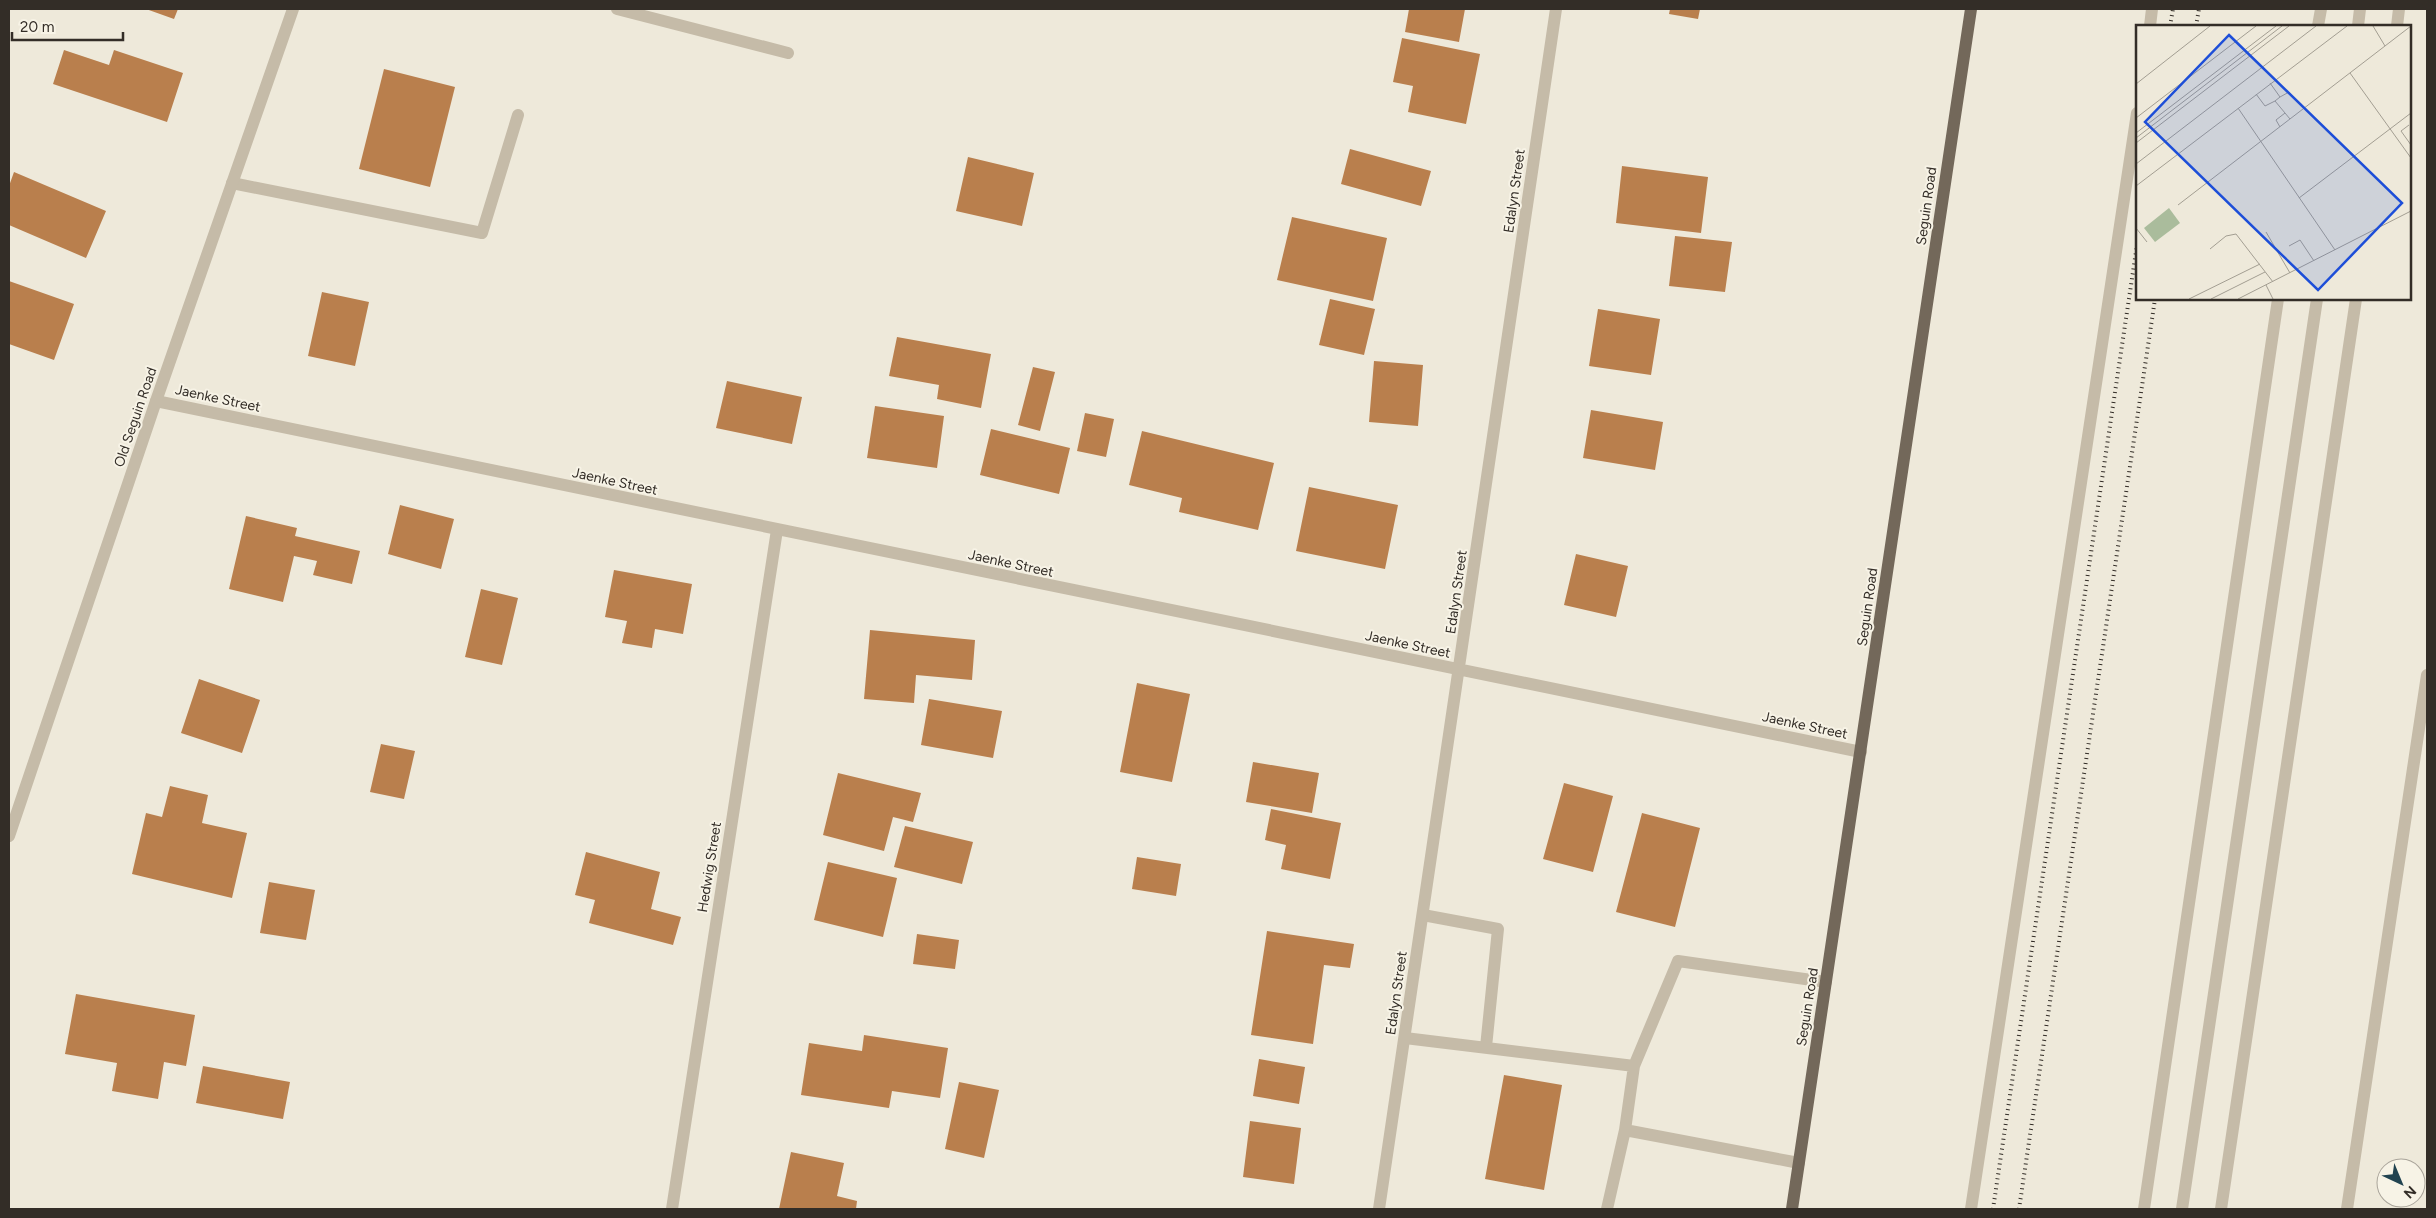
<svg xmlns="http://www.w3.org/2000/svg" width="2436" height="1218" viewBox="0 0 2436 1218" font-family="Figtree,sans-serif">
  <rect width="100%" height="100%" fill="#eee9da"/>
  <path fill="#b97f4d" d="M146 9H178L174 19Z
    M1409 9H1465L1459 42 1405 32Z
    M1670 9H1700L1698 19 1669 14Z
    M1402 38 1480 54 1466 124 1408 112 1413 86 1393 82Z
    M64 50 109 65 114 50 183 73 167 122 53 84Z
    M384 69 455 87 430 187 359 169Z
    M1350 149 1431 171 1421 206 1341 184Z
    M968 157 1034 173 1022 226 956 211Z
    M1622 166 1708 177 1701 233 1616 223Z
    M14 172 106 211 86 258 9 225V186Z
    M1292 217 1387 238 1373 301 1277 280Z
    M1675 236 1732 242 1725 292 1669 286Z
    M9 281 74 304 54 360 9 344Z
    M322 292 369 302 355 366 308 356Z
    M1330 299 1375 309 1364 355 1319 345Z
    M1598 309 1660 319 1651 375 1589 366Z
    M897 337 991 354 981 408 937 399 939 385 889 376Z
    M1374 361 1423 365 1418 426 1369 422Z
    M1033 367 1055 372 1040 431 1018 425Z
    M727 381 802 397 792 444 716 428Z
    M875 406 944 416 937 468 867 458Z
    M1591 410 1663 422 1655 470 1583 458Z
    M1085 413 1114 419 1106 457 1077 451Z
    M991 429 1070 448 1059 494 980 475Z
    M1142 431 1274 463 1258 530 1179 512 1182 498 1129 485Z
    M1309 487 1398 505 1385 569 1296 551Z
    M400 505 454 519 441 569 388 554Z
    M246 516 297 528 295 536 360 551 352 584 313 575 317 561 294 556 283 602 229 589Z
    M1576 554 1628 566 1616 617 1564 605Z
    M614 570 692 584 683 634 655 629 652 648 622 643 627 621 605 617Z
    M481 589 518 598 502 665 465 657Z
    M870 630 975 640 972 680 916 675 914 703 864 699Z
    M199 679 260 700 242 753 181 733Z
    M1137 683 1190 694 1172 782 1120 772Z
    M929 699 1002 711 993 758 921 745Z
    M381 744 415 751 404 799 370 792Z
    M1253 762 1319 773 1312 813 1246 802Z
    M838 773 921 793 913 822 893 817 884 851 823 835Z
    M1564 783 1613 796 1593 872 1543 859Z
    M170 786 208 795 202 823 247 833 232 898 132 874 146 813 162 817Z
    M1271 809 1341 823 1330 879 1281 869 1286 845 1265 840Z
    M1642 813 1700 828 1675 927 1616 912Z
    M905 826 973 842 962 884 894 867Z
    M586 852 660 872 651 909 681 917 673 945 589 923 595 900 575 895Z
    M1137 857 1181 864 1176 896 1132 889Z
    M828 862 897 878 883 937 814 920Z
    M269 882 315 890 306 940 260 933Z
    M1267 931 1354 944 1350 968 1324 965 1313 1044 1251 1035Z
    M917 934 959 940 955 969 913 964Z
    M76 994 195 1015 186 1066 164 1062 158 1099 112 1091 117 1063 65 1054Z
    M864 1035 948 1048 940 1098 892 1091 889 1108 801 1095 809 1043 862 1051Z
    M1259 1059 1305 1067 1299 1104 1253 1096Z
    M203 1066 290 1082 283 1119 196 1103Z
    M1504 1075 1562 1085 1544 1190 1485 1179Z
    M959 1082 999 1090 984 1158 945 1149Z
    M1250 1121 1301 1128 1294 1184 1243 1177Z
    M791 1152 844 1163 837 1196 857 1201 856 1209H779Z"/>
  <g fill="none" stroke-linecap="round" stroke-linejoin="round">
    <path stroke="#c5bba8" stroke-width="12" d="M617 9 788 53
      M2150 26 2152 9
      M2318 26 2321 9
      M2358 26 2360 9
      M2397 26 2399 9
      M232 183 482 233 518 115
      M1423 915 1498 929 1486 1047
      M1405 1038 1634 1066 1625 1130 1799 1163
      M1634 1066 1678 961 1826 982
      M1607 1209 1625 1130
      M1971 1209 2137 113
      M2144 1209 2278 299
      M2182 1209 2317 299
      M2221 1209 2356 299
      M2347 1209 2427 675"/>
    <path stroke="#c5bba8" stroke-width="12" d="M156 401 1861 752
      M672 1209 777 530
      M1379 1209 1556 9"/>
    <path stroke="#c5bba8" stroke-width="12" d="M9 836 156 401 293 9"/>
    <path stroke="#73685a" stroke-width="12" d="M1792 1209 1971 9"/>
    <path stroke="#332d27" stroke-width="4" stroke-dasharray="1 4" stroke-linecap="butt" d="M2170 26 2173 9
      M2196 26 2199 9
      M1993 1209 2137 245
      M2019 1209 2155 299"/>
  </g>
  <g text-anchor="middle" stroke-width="4" stroke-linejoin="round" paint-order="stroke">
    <g font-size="14" fill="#332d27" stroke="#f7f3e6">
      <text transform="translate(1514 191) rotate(-82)" y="5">Edalyn Street</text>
      <text transform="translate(1926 206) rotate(-82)" y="5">Seguin Road</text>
      <text transform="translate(218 398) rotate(12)" y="5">Jaenke Street</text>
      <text transform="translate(135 417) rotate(-71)" y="5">Old Seguin Road</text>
      <text transform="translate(615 481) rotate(12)" y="5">Jaenke Street</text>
      <text transform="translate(1011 563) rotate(12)" y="5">Jaenke Street</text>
      <text transform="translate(1456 592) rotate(-82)" y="5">Edalyn Street</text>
      <text transform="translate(1867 607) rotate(-82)" y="5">Seguin Road</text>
      <text transform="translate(1408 644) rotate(12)" y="5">Jaenke Street</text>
      <text transform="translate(1805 725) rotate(12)" y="5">Jaenke Street</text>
      <text transform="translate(709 867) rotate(-81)" y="5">Hedwig Street</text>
      <text transform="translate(1396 993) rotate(-82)" y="5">Edalyn Street</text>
      <text transform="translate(1807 1007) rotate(-81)" y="5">Seguin Road</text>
    </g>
  </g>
  <g transform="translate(2136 25)">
    <rect width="275" height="275" fill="#eee9da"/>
    <path d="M33 183 44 198 19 217 8 203Z" fill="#aabc9c"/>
    <path fill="none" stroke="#a39e92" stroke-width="1" d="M237 1 249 21M214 48 275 133M134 58 144 72 139 76 154 94M0 59 74 1M120 69 129 81 139 76M144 72 153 67 158 73M102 83 199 225M0 93 120 1M273 100 265 106 275 120M144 102 140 95 149 88M0 108 140 1M0 113 146 1M0 118 153 1M0 139 180 1M0 161 211 1M163 173 275 88M42 180 275 1M0 203 11 217M130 207 154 248M153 221 164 215 178 236M74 224 90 211 100 209 137 257M130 260 137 274M53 274 124 239M75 274 129 247M102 274 275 186"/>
    <path fill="#1d4ed8" fill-opacity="0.15" stroke="#1d4ed8" stroke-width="2.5" d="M93 10 266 178 182 265 9 97Z"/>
    <rect width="275" height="275" fill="none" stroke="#332d27" stroke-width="2.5"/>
  </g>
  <rect width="2436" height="1218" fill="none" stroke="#332d27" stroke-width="20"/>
  <g transform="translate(2401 1183) rotate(136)"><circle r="24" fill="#f7f3e6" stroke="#a9a49a"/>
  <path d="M0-4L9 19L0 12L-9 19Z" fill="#214350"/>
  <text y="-8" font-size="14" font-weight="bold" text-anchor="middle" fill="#332d27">N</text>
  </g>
  <path d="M12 32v8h111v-8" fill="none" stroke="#332d27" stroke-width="2.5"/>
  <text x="20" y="32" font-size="15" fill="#332d27" stroke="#f7f3e6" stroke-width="4" paint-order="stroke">20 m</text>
</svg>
